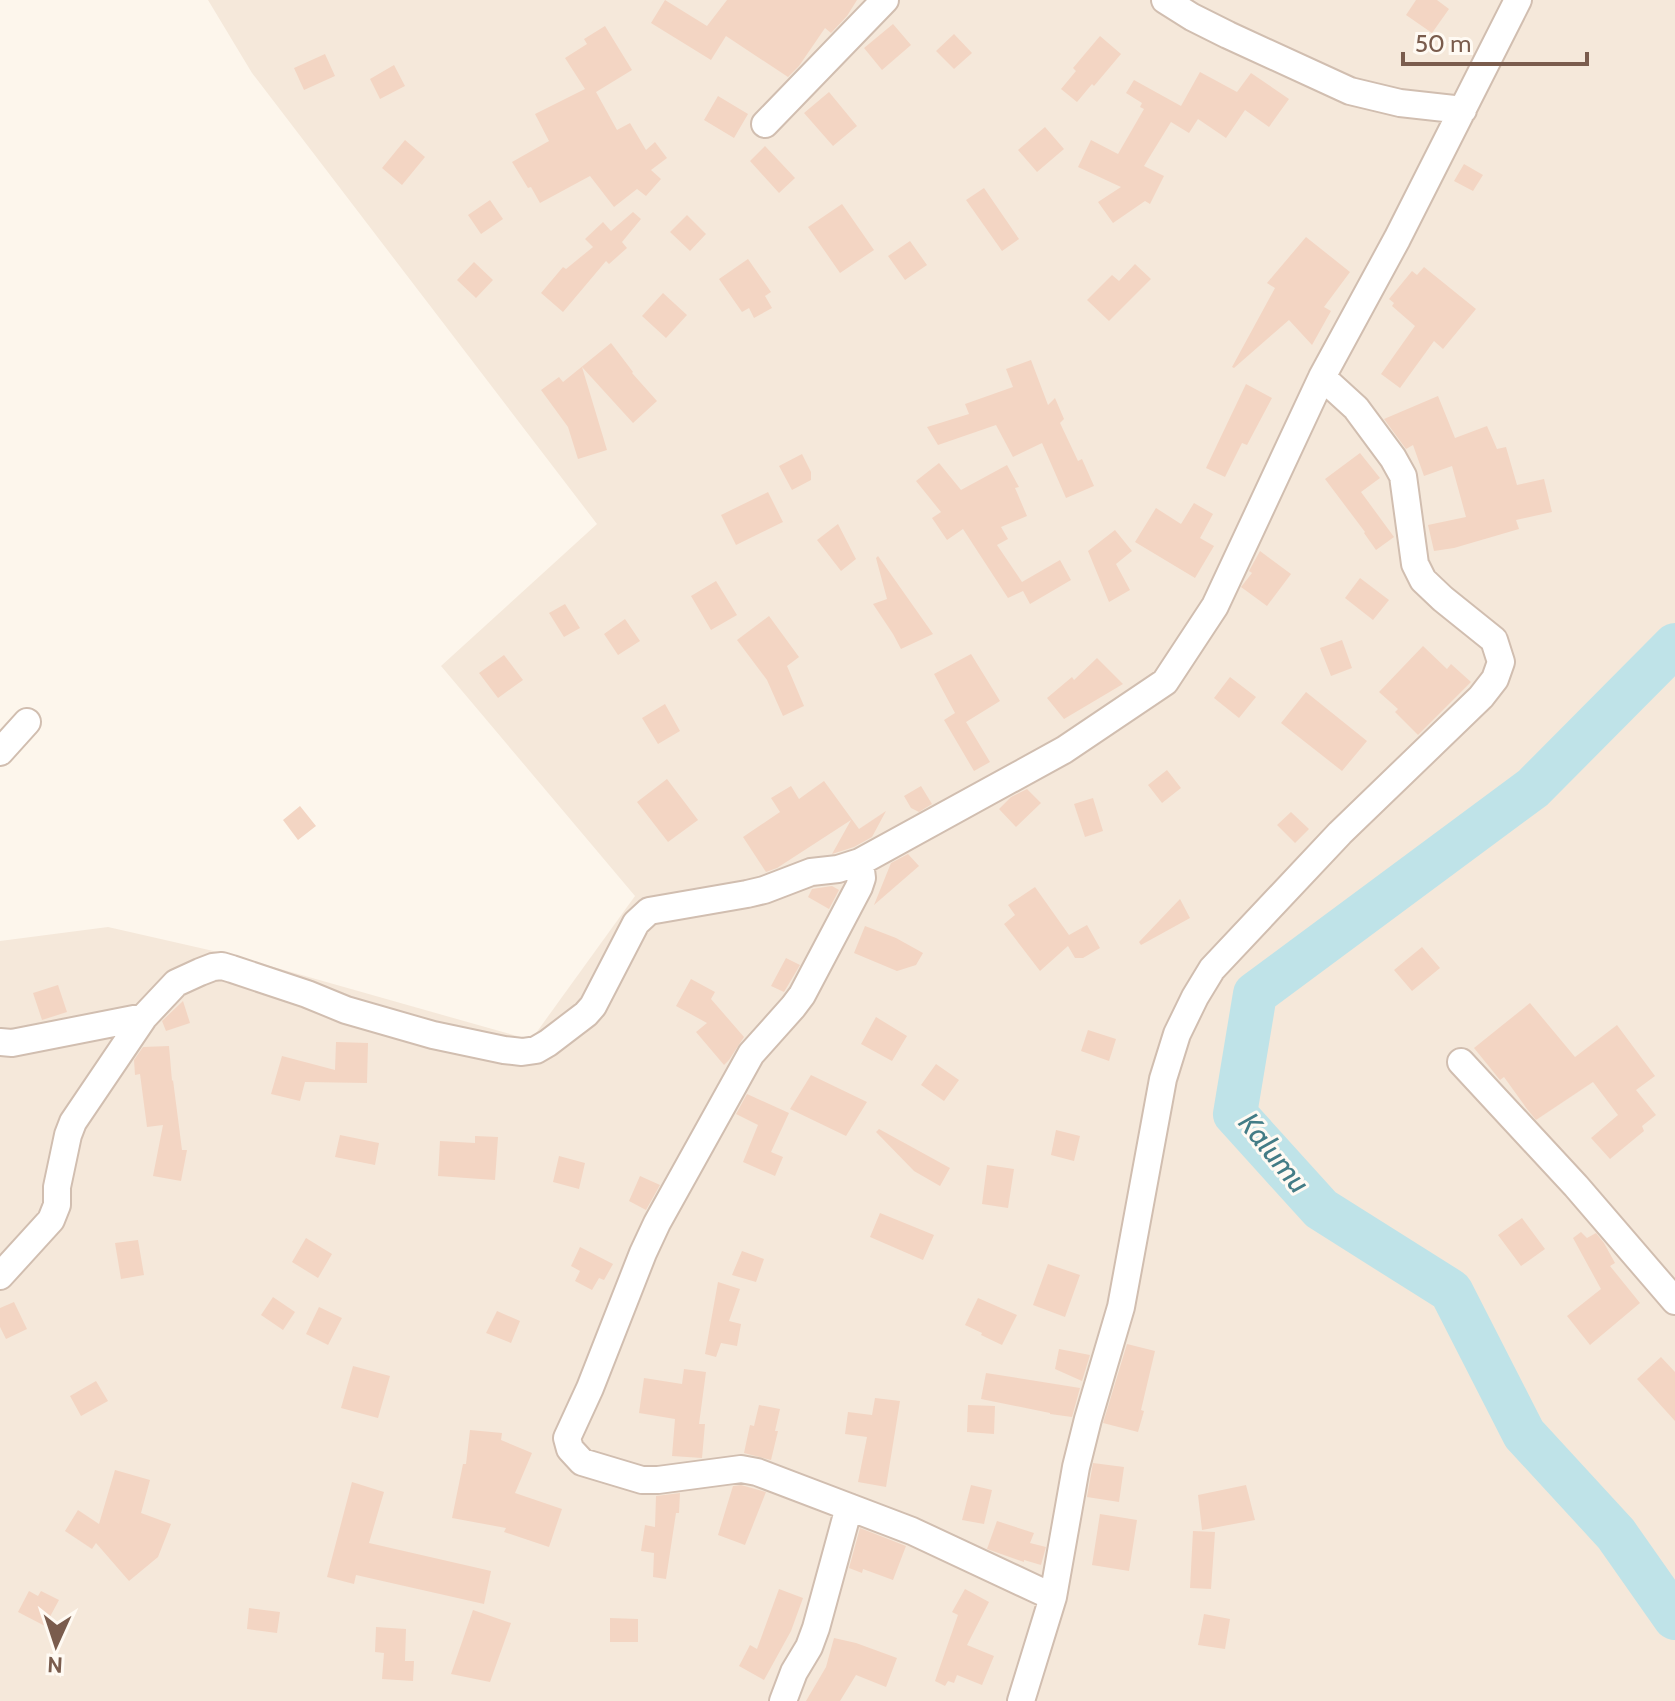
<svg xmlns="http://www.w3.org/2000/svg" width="1675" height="1701" viewBox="0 0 1675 1701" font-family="Cabin,sans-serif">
  <rect width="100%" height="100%" fill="#fdf6ec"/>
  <path fill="#f5e8da" d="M208 0H1675V1701H0V941L108 927 231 955 531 1040 635 896 441 666 597 524 252 73Z"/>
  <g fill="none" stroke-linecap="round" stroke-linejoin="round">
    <path stroke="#bfe3e8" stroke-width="44" d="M1675 645 1533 788 1255 994 1235 1114 1321 1209 1451 1291 1524 1434 1616 1534 1675 1618"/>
  </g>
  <path fill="#f3d5c3" d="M665 0 707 26 727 0H857L847 16 831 33 825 28 799 66 788 77 726 36 711 60 651 23Z
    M1416 0H1437L1449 9 1432 33 1406 15Z
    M893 24 911 45 882 70 864 48Z
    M605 26 632 70 596 92 617 130 630 123 646 150 655 142 667 158 651 170 661 179 646 196 637 189 614 207 590 176 540 203 531 187 528 188 512 162 549 141 535 114 585 89 565 58 587 44 584 39Z
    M954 34 972 53 954 69 936 51Z
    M1100 36 1121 54 1094 86 1092 84 1077 102 1061 89 1076 71 1073 68Z
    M325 54 335 76 304 90 294 68Z
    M394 65 405 86 380 99 370 79Z
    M1200 72 1237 92 1251 73 1289 99 1269 127 1245 110 1226 138 1198 119 1189 133 1171 122 1144 166 1164 176 1150 204 1145 201 1113 223 1098 202 1121 187 1078 167 1091 140 1118 154 1144 109 1140 107 1142 103 1126 93 1134 80 1181 106Z
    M829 92 857 126 833 146 804 113Z
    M718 96 748 114 734 138 704 120Z
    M1045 127 1064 149 1037 172 1018 150Z
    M405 140 425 157 402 185 382 168Z
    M765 146 795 178 779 193 750 161Z
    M1464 164 1483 175 1473 191 1454 181Z
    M984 188 1019 239 1002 251 966 200Z
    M490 200 503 219 481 234 468 215Z
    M842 204 874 250 840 273 808 227Z
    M633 212 641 219 622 242 627 248 609 264 606 261 563 312 541 293 563 267 566 269 593 247 585 239 603 222 611 231Z
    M687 215 706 234 690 251 670 232Z
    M1306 237 1350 272 1324 307 1331 311 1312 345 1289 320 1234 368 1232 367 1275 288 1267 283Z
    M910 241 927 265 905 280 888 256Z
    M748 259 771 292 765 296 772 308 754 318 749 308 742 312 719 279Z
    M474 262 493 280 476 298 457 280Z
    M1135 264 1151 279 1109 321 1087 300 1112 275 1119 281Z
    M1424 267 1476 309 1443 349 1434 341 1400 388 1381 374 1415 326 1392 306 1394 303 1389 299 1412 271 1417 275Z
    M663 293 687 315 666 338 642 316Z
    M611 343 633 372 632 373 657 401 633 423 582 367 607 450 578 459 568 427 541 390 559 377 563 382Z
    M1031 360 1048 405 1055 398 1064 419 1060 423 1078 461 1082 459 1094 486 1066 498 1042 443 1013 457 996 425 938 445 927 427 969 414 965 404 1013 387 1006 369Z
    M1246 384 1272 398 1247 445 1242 443 1225 477 1206 468Z
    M1438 396 1455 438 1487 426 1497 449 1506 447 1517 485 1544 479 1552 512 1516 520 1519 529 1454 548 1434 551 1428 525 1466 517 1452 466 1424 476 1413 445 1406 449 1384 419Z
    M1360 453 1380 478 1361 492 1394 537 1376 550 1364 533 1365 532 1325 479Z
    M802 454 811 472V480L792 490 779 466Z
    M939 463 961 490 1007 465 1019 487 1015 488 1027 516 1001 527 1008 539 997 545 1022 582 1060 560 1071 580 1030 604 1023 591 1008 598 963 529 947 540 932 518 941 512 916 481Z
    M768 492 783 522 736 545 721 515Z
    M1194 503 1213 514 1200 538 1214 546 1195 578 1135 542 1156 508 1181 524Z
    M838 524 856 559 841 571 817 540Z
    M1115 530 1132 551 1116 564 1130 590 1109 602 1088 551Z
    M1260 551 1291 574 1267 606 1241 587 1252 573 1249 571Z
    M878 556 933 634 901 649 893 634 873 604 887 599 876 558Z
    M1360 578 1389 600 1373 620 1345 598Z
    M716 581 737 615 711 630 691 596Z
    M565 604 580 628 564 637 549 613Z
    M769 616 799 657 787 666 804 706 783 716 767 680 737 640Z
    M625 619 640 641 618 655 604 634Z
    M1342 640 1352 668 1331 676 1320 648Z
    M1423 646 1447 669 1451 664 1471 682 1418 735 1395 712 1398 709 1379 692Z
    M971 654 1000 701 966 722 990 762 974 771 944 720 955 713 934 674Z
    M504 655 523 680 498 698 479 673Z
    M1097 658 1123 684 1064 719 1047 698 1072 677 1074 680Z
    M1230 677 1256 697 1239 718 1214 698Z
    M1306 692 1367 741 1342 771 1281 723Z
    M665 704 680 731 658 744 642 718Z
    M1167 770 1181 788 1162 803 1148 785Z
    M667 779 698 820 668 842 637 802Z
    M824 781 859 829 886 811 872 837 854 847 832 854 851 820 777 868 766 872 743 837 780 812 771 798 791 786 799 799Z
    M921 786 932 804 919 812 911 808 904 796Z
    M1027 789 1041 803 1016 827 999 809 1011 797Z
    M1093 798 1103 831 1085 837 1074 804Z
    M300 806 316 826 298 840 283 820Z
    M1291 812 1309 829 1295 843 1277 825Z
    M908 854 919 866 874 905 891 863Z
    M832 886 839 890 829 909 808 897 812 889Z
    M1035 887 1069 935 1087 925 1100 948 1083 958H1075L1068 946 1040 971 1004 924 1015 915 1008 905Z
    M1180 899 1190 918 1141 945 1139 942Z
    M865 926 896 938 923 953 916 965 897 971 854 953Z
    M1422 947 1440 968 1412 991 1394 970Z
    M786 958 800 965 784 992 771 986Z
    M691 979 715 992 711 999 744 1037 729 1060 724 1065 696 1032 707 1023 676 1006Z
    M58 985 67 1012 42 1020 33 993Z
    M183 1001 190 1023 166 1031 162 1021Z
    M1530 1003 1575 1057 1617 1025 1655 1076 1636 1090 1656 1115 1642 1126 1644 1131 1610 1159 1591 1138 1618 1115 1593 1082 1536 1120 1527 1109 1504 1077 1500 1080 1474 1048Z
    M876 1017 907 1036 892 1061 861 1044Z
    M1088 1030 1116 1039 1109 1061 1081 1051Z
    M336 1042 368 1043 367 1083 305 1082 300 1101 271 1094 282 1056 335 1070Z
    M169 1046 172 1081 173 1080 182 1150H187L181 1181 153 1176 163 1125 147 1127 140 1074 135 1075 134 1060 143 1047Z
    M936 1064 959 1080 944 1101 921 1085Z
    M811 1075 867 1102 846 1136 790 1109Z
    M747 1094 789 1113 771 1152 783 1157 775 1176 743 1162 758 1125 736 1114Z
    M879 1129 950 1168 940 1186 914 1171 876 1132Z
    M1056 1130 1080 1136 1074 1161 1051 1155Z
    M340 1135 379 1143 375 1165 335 1157Z
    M475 1136 498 1137 495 1180 438 1176 440 1141 475 1143Z
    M559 1156 585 1163 579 1189 553 1182Z
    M987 1165 1014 1169 1008 1208 982 1204Z
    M640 1176 660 1185 646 1210 629 1201Z
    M880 1213 934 1235 923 1260 870 1237Z
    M1522 1218 1545 1249 1521 1266 1498 1235Z
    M1581 1232 1587 1238 1596 1233 1604 1243 1615 1263 1610 1266 1640 1303 1590 1345 1567 1316 1601 1289 1573 1238Z
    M306 1238 332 1254 318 1278 292 1262Z
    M138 1240 144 1275 121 1279 115 1243Z
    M580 1247 613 1264 604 1280 599 1278 592 1290 575 1281 580 1271 571 1266Z
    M742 1251 764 1259 756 1282 732 1275Z
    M1048 1264 1080 1275 1065 1317 1033 1305Z
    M718 1282 740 1289 729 1321 741 1324 737 1346 721 1343 716 1357 705 1354Z
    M273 1297 295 1312 283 1330 261 1315Z
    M978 1298 1017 1315 1002 1345 981 1335 982 1333 965 1325Z
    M14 1302 27 1329 6 1339 0 1327V1308Z
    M319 1307 342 1318 328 1345 306 1334Z
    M497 1311 520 1321 511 1343 486 1333Z
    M1127 1344 1155 1351 1141 1410 1144 1411 1138 1432 1103 1423Z
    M1059 1349 1090 1355 1082 1381 1055 1369Z
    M1661 1357 1675 1372V1421L1637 1379Z
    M353 1366 390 1376 378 1418 341 1408Z
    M684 1369 706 1372 699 1424H705L702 1458 672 1456 675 1419 639 1413 644 1378 682 1384Z
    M986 1373 1080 1388 1072 1417 1050 1414V1413L981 1399Z
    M96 1381 108 1401 81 1416 70 1396Z
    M875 1398 900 1401 886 1487 858 1482 867 1437 845 1434 848 1412 872 1415Z
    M759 1405 780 1409 775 1431H778L771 1460 744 1453 750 1425 754 1426Z
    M968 1405 995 1406 994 1434 967 1432Z
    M470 1430 502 1433 501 1440 532 1453 515 1493 562 1509 549 1547 504 1532 506 1528 452 1518 463 1464H466Z
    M1093 1463 1124 1467 1119 1502 1087 1497Z
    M115 1470 150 1480 141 1513 171 1524 158 1557 129 1581 96 1543 92 1549 65 1531 78 1510 99 1524Z
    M352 1482 384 1492 369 1543 491 1571 484 1604 356 1575 354 1584 327 1577Z
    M741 1485 766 1492 745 1545 718 1535 733 1486Z
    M971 1485 992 1490 984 1524 962 1520Z
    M1246 1485 1255 1520 1202 1530 1198 1495Z
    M680 1493 679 1513H676L666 1579 653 1577 654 1553 641 1551 645 1525 655 1527 656 1496Z
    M1100 1514 1137 1520 1129 1571 1092 1565Z
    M997 1521 1034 1533 1030 1543 1046 1547 1041 1565 1024 1560V1562L987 1549Z
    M860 1528 906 1546 893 1580 863 1569 862 1573 849 1568Z
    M1193 1531 1215 1532 1211 1589 1190 1588Z
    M779 1589 803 1598 791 1631 764 1680 739 1666 750 1645 757 1649Z
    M965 1589 989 1602 967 1645 994 1656 982 1685 957 1675 954 1683 948 1681 945 1686 935 1681 958 1615 952 1612Z
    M29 1591 38 1596 41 1591 59 1600 45 1626 18 1612Z
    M249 1608 280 1612 277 1633 247 1629Z
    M473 1610 511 1623 490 1682 451 1674Z
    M1204 1614 1230 1619 1225 1649 1198 1645Z
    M610 1618 638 1619V1642H610Z
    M376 1627 406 1629 405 1661H414L413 1681 382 1679 384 1653 375 1652Z
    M834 1638 856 1643 897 1658 886 1687 856 1675 840 1701H806L826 1667Z"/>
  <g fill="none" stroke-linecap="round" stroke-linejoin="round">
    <g stroke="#d1beb0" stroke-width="30">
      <path id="street" d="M1165 0 1192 17 1228 35 1350 91 1400 103 1463 110
        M765 124 885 0
        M0 752 27 722
        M860 862 862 878 859 887 802 995 793 1007 751 1054 657 1223 643 1253 590 1388 567 1438 570 1449 582 1462 642 1480H658L741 1469 757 1472 912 1531 1053 1597
        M0 1042 12 1043 144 1017
        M1461 1062 1576 1186 1675 1301
        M0 1276 51 1220 57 1205V1187L68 1135 73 1122 144 1017 176 983 200 972 213 967 222 966 232 969 307 994 346 1010 433 1035 504 1050 522 1052 536 1050 548 1043 586 1014 593 1006 636 923 649 911 747 894 764 890 811 872 838 869 860 862 1064 750 1165 682 1215 606 1322 377 1397 239 1518 0
        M783 1701 794 1672 809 1647 816 1628 849 1507
        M1021 1701 1053 1597 1076 1467 1088 1419 1121 1307 1163 1079 1177 1034 1195 997 1212 969 1340 833 1481 697 1495 679 1501 662 1494 640 1443 599 1423 580 1415 564 1403 476 1393 458 1356 408 1322 377"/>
    </g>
    <use href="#street" stroke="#fff" stroke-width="26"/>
  </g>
  <g text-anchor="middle" stroke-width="6" stroke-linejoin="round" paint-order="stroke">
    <g font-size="30" font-style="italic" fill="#437c86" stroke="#fffaf3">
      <text transform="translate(1274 1153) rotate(51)" y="10">Kalumu</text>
    </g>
  </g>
  <g transform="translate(56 1645) rotate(183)" stroke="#fffaf3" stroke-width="6" paint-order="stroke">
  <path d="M0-6L14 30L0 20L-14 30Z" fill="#7a5c4d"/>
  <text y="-12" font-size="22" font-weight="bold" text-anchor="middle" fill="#7a5c4d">N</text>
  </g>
  <path d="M1403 52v12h184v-12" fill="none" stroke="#7a5c4d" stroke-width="4"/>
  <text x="1415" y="52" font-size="24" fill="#7a5c4d" stroke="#fffaf3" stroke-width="6" paint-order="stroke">50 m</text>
</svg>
